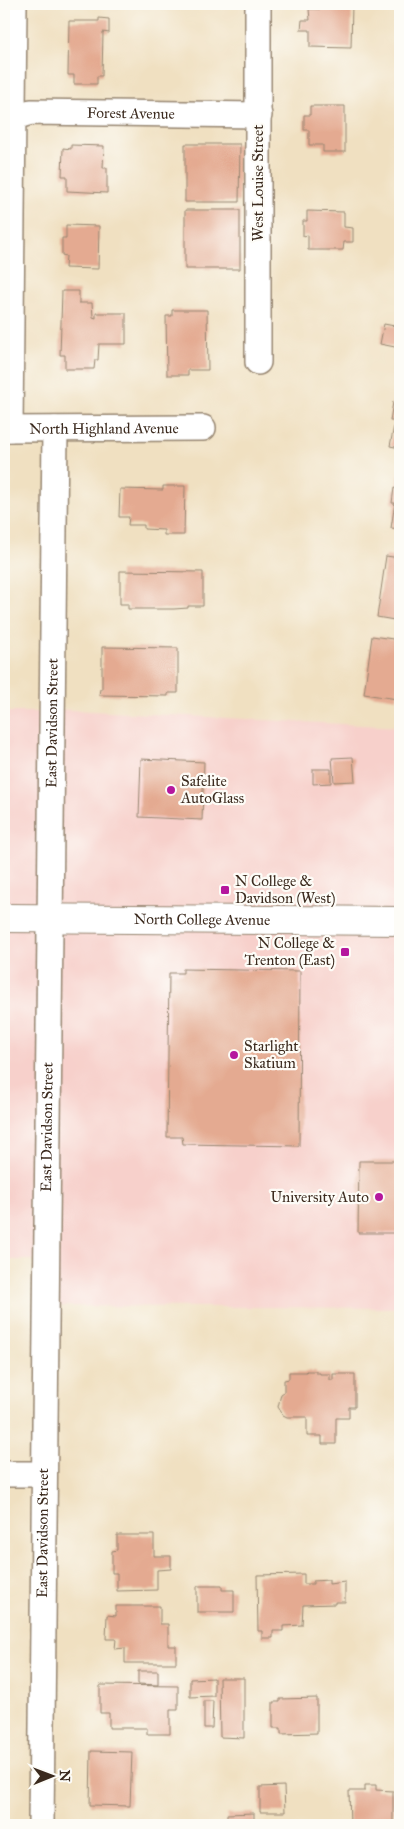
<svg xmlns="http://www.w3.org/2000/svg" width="404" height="1829" viewBox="0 0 404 1829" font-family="'IM FELL Great Primer',serif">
  <rect width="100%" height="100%" fill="#fdfcf7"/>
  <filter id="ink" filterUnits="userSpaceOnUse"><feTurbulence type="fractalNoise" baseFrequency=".02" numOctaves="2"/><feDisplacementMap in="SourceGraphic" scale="10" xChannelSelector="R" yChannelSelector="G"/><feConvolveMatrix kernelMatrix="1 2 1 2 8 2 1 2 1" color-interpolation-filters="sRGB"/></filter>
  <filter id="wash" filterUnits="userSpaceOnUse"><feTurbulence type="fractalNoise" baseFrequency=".0096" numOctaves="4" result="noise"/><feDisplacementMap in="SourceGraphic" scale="20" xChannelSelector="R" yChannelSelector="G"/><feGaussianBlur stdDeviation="1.12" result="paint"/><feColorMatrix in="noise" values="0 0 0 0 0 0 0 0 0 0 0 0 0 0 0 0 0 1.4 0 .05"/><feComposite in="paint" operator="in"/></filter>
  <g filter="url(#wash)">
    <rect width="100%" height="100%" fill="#f0e0c1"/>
    <path fill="#f7d0cb" d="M52 709 400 727V1308L44 1306 45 1260H4V712H52Z"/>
    <g id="blocks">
      <path fill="#e4aa91" d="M329 4H352L351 48 310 47V30H301L302 20H310L309 9H329Z
        M99 18 109 19V33L103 32 102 76H97V84H74V75H68L69 21H99Z
        M310 106H345V152H323V145H309V130H304V115H310Z
        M185 144H240L239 202H185Z
        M71 145 104 146 103 168H107V193L67 191V176H62L63 148 71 149Z
        M185 210H240V269H185Z
        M307 211 344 212V227L353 228V242H344L343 250H308V235L303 236V221H307Z
        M66 225 99 226 98 269 65 268 66 256 62 255V238H66Z
        M62 291H79V303H92L93 317 96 318V313H126V344H99L98 360H95L94 369H65V355H60Z
        M172 310H207L208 370H188V375H167L166 316H172Z
        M384 324 400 327V348L380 344Z
        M399 395H400V448L390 446 395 421H390L393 402 398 403Z
        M399 473H400V529L391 528 395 503H392L394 488 397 489Z
        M163 486H185L184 535H164V530L144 529V525H128L129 517H119L120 489 163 490Z
        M386 556 400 558V621L377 617Z
        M120 571 203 572V606H188V608L174 609H128V604H120Z
        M372 636 400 640V684L397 699 364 694Z
        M102 647 178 648V693H168V696L99 695 100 689H102Z
        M353 757 355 781 334 782 332 758Z
        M141 759 204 762 202 820 139 817Z
        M313 769H331V783L313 784Z
        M183 969 300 971 299 1146 183 1144 182 1137H167L169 973H183Z
        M359 1161H400V1233H358Z
        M306 1371H316V1373H320V1374H330V1380H333V1374H355V1407H349V1418H336V1444H322V1436H307V1417H287L283 1415 278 1407 281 1394 284 1392V1380L289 1379V1372H307Z
        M117 1535H154V1556H171V1569L157 1570V1590L117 1591V1573H112V1551L117 1550Z
        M304 1574V1584H313V1581L329 1580V1584L345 1582V1602H335V1604L303 1605 302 1625 283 1626V1631H273V1638H262V1631H258L257 1575Z
        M197 1586H222V1590H234V1612H197Z
        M116 1606H160V1624H168V1646H176V1663H125V1648L115 1649 116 1639H106L107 1615 116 1616Z
        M138 1671H158V1685L138 1684Z
        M214 1678V1696L190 1697V1679Z
        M219 1678H244V1738L220 1737Z
        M100 1685 178 1686V1710H170V1734H147V1728H109V1713H100Z
        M317 1698V1733L281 1734V1728H273V1702H280V1699Z
        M204 1701H213L212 1728H204Z
        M91 1751 132 1752 130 1806 90 1805Z
        M365 1785H376V1790L393 1791V1825H350L349 1791H365Z
        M284 1786 285 1812H260V1787Z
        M254 1813V1825H227V1814Z"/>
    </g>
  </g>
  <g filter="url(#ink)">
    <use href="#blocks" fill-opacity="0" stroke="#968570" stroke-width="1"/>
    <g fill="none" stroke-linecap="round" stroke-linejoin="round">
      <g stroke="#968570" stroke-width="28">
        <g id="street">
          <path id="s1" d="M4 120 31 112 259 115"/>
          <path d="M258 362V4"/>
          <path id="s2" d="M4 429 203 428"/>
          <path d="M10 429 14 4"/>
          <path d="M4 1474H42"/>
          <path id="s3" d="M41 1825C42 1360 51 895 55 429"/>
        </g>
      </g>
      <g stroke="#968570" stroke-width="30">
        <g id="primary">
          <path id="s4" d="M4 918 400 921"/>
        </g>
      </g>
      <use href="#street" stroke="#fff" stroke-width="25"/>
      <use href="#primary" stroke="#fff" stroke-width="28"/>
    </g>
  </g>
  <g fill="#b5179e" stroke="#fdfcf7" stroke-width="2">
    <circle cx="171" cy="790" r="5"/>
    <rect x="220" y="885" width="10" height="10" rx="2.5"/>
    <rect x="340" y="947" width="10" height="10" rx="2.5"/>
    <circle cx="234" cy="1055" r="5"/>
    <circle cx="379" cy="1197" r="5"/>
  </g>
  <g text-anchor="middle" stroke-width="4.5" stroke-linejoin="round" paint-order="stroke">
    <g font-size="15" fill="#3b2a1e" stroke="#fdfcf7">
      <text dy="5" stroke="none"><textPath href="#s1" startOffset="128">Forest Avenue</textPath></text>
      <text transform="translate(258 183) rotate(-90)" y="5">West Louise Street</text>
      <text dy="5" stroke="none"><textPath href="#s2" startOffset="100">North Highland Avenue</textPath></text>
      <text dy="5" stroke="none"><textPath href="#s3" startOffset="1102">East Davidson Street</textPath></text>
      <text dy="5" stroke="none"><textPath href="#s4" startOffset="198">North College Avenue</textPath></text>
      <text dy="5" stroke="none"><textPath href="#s3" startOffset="698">East Davidson Street</textPath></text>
      <text dy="5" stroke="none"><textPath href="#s3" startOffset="292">East Davidson Street</textPath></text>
    </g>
    <g font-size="15" fill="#3b2a1e" stroke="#fdfcf7" text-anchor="start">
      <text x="181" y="786">Safelite<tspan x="181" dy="17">AutoGlass</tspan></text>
      <text x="235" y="886">N College &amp;<tspan x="235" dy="17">Davidson (West)</tspan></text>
      <text x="335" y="948" text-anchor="end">N College &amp;<tspan x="335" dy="17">Trenton (East)</tspan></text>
      <text x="244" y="1051">Starlight<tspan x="244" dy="17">Skatium</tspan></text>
      <text x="369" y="1202" text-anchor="end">University Auto</text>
    </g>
  </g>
  <rect width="404" height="1829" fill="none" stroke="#fdfcf7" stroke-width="20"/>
  <g transform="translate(52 1776) rotate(89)" stroke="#fdfcf7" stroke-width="4" paint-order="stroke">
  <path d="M0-4L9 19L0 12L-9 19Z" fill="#3b2a1e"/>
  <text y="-8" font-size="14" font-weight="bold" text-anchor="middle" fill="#3b2a1e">N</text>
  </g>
</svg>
